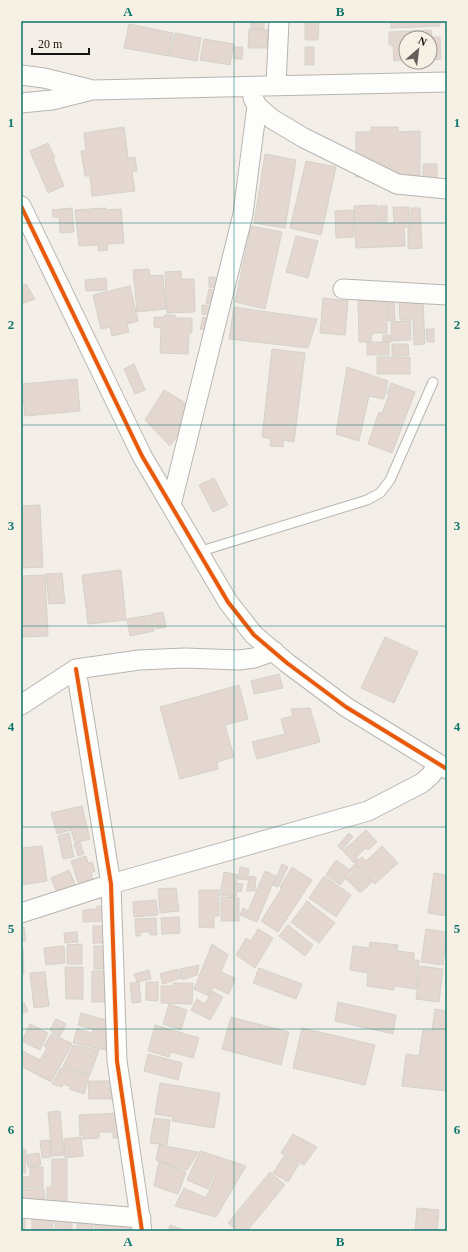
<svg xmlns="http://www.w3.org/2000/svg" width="468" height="1252" viewBox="0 0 468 1252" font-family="Georgia,serif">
  <rect width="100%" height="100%" fill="#f3efe8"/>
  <path fill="#e3d7cf" stroke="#d5d1cc" d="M251 21H264V29L251 28Z
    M305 21H319L318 40H305Z
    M391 21H440V26L391 28Z
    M129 24 173 33 169 56 124 48Z
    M249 29 268 30 267 48H248Z
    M431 30 432 37H440L441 59 430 60V38H406V60L394 61 393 45H389V32Z
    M175 33 201 38 197 61 170 56Z
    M204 39 234 44 230 65 200 60Z
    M234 47H243L242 59H234Z
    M305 47H314V65H305Z
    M124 127 128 158 135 157 137 171 132 172 135 191 92 196 90 176H85L81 151H86L84 133Z
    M371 127H398V132L420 131V177H356V132H371Z
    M48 143 55 158 53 159 64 186 48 193 30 151Z
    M265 154 296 160 285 228 254 223Z
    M306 161 336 167 321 235 290 228Z
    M423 164H437V180H423Z
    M377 205 378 224 394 223 393 207H409L410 227H404L405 246 356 248 354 206Z
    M379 206H387V222L379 223Z
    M72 208 74 232 60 233 59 217H53L52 210Z
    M106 208V210L121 209 124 243 107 244 108 250 98 251V245L79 246 75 210Z
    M411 208H420L422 248 408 249V228H411Z
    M354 210V237L336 238 335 211Z
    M251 226 282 232 265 309 235 302Z
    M296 236 318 241 308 278 286 272Z
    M149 269 150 276 163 275 166 309 137 312 133 270Z
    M181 271V279H194L195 312 167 313 165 272Z
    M209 277 222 278V288L209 287Z
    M106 278 107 290 86 291 85 280Z
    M26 284 35 299 21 304V286Z
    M130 286 138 321 127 324 129 332 112 336 110 327 101 329 93 295Z
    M209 289 219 291 217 305 206 303Z
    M323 298 348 301 345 335 320 333Z
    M358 300H387V333H372L371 342H359Z
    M394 300 395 320 388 321V301Z
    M423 301 425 344 414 345 413 320H400L399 302Z
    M202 305 213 306V315L202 314Z
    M234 307 317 319 308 348 229 339Z
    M165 315H175V318H192V333H189L188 354 160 353 161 328 154 327V317H164Z
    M203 317 213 320 210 331 200 329Z
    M410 321 411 340 391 341V322Z
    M426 329H434V342H427Z
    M383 335H390L391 342H383Z
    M367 342H389V355H367Z
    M392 344H408L409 355 392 356Z
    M272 349 305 353 294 442 284 440 283 447 270 446 271 439 262 437Z
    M377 357H410V374H377Z
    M134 364 145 390 135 394 124 369Z
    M347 367 388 381 384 399 369 396 359 441 336 434Z
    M77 379 80 411 25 416 22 384Z
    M391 383 415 392 392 453 368 444 379 412 382 413 389 395 387 394Z
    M164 390 195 409 170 446 145 420Z
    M214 478 228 505 213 512 199 485Z
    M40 505 43 567 21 568V506Z
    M121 570 126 620 88 624 82 575Z
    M62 573 65 603 49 604 46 574Z
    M45 575 48 636 23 637V635H21V576Z
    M163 612 166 627 156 629 152 614Z
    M151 615 154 631 130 636 127 619Z
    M385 637 418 652 394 703 361 688Z
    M279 674 283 688 254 694 251 681Z
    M239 685 248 719 225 725 234 757 217 762 218 769 180 779 160 707Z
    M310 708 320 742 257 759 252 742 285 734 281 719 293 716 291 709Z
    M82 806 90 839 75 843 71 830 57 834 51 813Z
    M366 830 377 842 368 850 366 848 356 857 358 859 354 863 343 851Z
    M69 833 74 857 63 859 58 836Z
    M349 833 353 837 342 850 338 846Z
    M80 842 84 854 78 856 74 844Z
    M42 846 47 881 21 885V848Z
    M382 846 398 863 375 884 355 863 362 857 366 861Z
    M86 856 88 863 92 862 95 871 91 873 93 881 79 885 71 861Z
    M336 860 351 871 340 885 326 875Z
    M282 864 288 867 278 887 273 885Z
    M355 864 372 882 360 893 346 879 353 872 350 869Z
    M240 867 249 869 247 880 238 879Z
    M292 867 312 880 278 932 261 921 282 888 280 887Z
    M69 870 76 886 57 893 51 878Z
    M265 871 276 876 257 922 240 915 243 908 248 911Z
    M224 872 238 875 236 883 243 884 241 892 237 891 236 897 220 895Z
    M434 873 447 875V916L428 913Z
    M249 876 256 877 255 891H247Z
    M324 876 351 895 336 917 309 898Z
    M176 888 179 911 160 913 158 889Z
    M199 890H219V916H214V928L199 927Z
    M221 897 239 898V921H221Z
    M156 900 158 915 134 917 133 902Z
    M307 901 335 923 319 943 291 922Z
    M97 906H111V921L83 922V910L97 909Z
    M179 917 180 933 162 934 161 918Z
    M156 918 157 935H150V932H140V936H136L135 919Z
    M288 925 313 945 305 956 279 936Z
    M93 926H111V943H93Z
    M21 927H24L26 941 21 942Z
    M258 929 273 938 255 968 236 955 246 938 251 941Z
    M426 929 447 932 443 965 421 962Z
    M77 932 78 942 65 943 64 933Z
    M370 942 398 945 397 951 414 953V960H419L416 989 394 986V990L367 986 368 973 350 970 353 946 369 948Z
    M82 944V964H67V945Z
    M212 944 228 955 221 972 235 978 229 994 213 987 209 996 194 989Z
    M64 946 65 963 46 965 44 948Z
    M94 946H110V969H94Z
    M21 948H23L24 974H21Z
    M199 965 197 975 182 980 180 969Z
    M420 966 443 969 439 1002 416 999Z
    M65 967H83V999H66Z
    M259 968 302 984 296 999 253 983Z
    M178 969 181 978 163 984 160 974Z
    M149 970 151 979 137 982 134 974Z
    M92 971H109V1002H92Z
    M45 972 49 1006 34 1008 30 973Z
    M139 982 141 1002 132 1003 130 983Z
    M146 982H158V1001L146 1000Z
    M173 983H193L192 1004 161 1003V986H173Z
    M212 991 223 997 210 1020 191 1010 197 999 205 1004Z
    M24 1002 28 1011 21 1014V1003Z
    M338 1002 396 1015 393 1034 335 1021Z
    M169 1004 187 1010 181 1030 163 1024Z
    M435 1009 447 1011V1091L402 1086 406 1054 419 1056 423 1030 432 1031Z
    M81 1013 106 1020V1050L73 1043 77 1029 92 1033 93 1029 78 1025Z
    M231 1017 289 1032 281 1065 222 1049Z
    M56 1019 66 1024 60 1036 50 1030Z
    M30 1024 48 1033 40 1050 22 1041Z
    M155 1025 199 1038 193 1058 171 1052 169 1057 148 1051Z
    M302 1028 375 1045 365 1085 293 1068Z
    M52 1033 72 1044 51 1082 21 1066V1050L40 1060 47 1048 44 1046Z
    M73 1045 99 1050 90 1075 63 1067Z
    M148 1054 182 1063 178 1080 144 1071Z
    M61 1068 89 1076 84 1094 69 1089 70 1086 63 1084 62 1087 52 1084Z
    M88 1081H111L112 1099H89Z
    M160 1083 220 1093 214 1128 172 1121 173 1117 155 1114Z
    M60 1111 64 1155 52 1156 48 1112Z
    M121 1113 122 1138H113V1132H99V1138L83 1139V1135L80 1136 79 1115Z
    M154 1118 170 1120 167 1145 150 1143Z
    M293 1134 317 1147 304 1165 281 1153Z
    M81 1137 83 1156 65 1158 64 1139Z
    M50 1140 51 1157 42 1158 40 1141Z
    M159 1145 198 1152 187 1170 156 1160Z
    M21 1149 26 1150 25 1173 21 1172Z
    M200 1151 246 1166 216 1217 175 1206 184 1188 206 1198 215 1177 213 1176 208 1189 187 1180Z
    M39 1153 41 1165 28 1167 26 1155Z
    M284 1156 299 1164 288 1182 273 1173Z
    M52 1159H67V1202H47V1187H52Z
    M159 1161 186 1172 178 1194 154 1186Z
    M30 1167H43V1188H21V1177H30Z
    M270 1172 285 1185 247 1231H238L228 1223Z
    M44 1189 45 1199 21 1200V1190Z
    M417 1208 439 1210 437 1231H415Z
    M21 1217H25V1231H21Z
    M32 1219 53 1220 52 1231H32Z
    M55 1221H72V1231H55Z
    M77 1223H93V1231H77Z
    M95 1224 143 1226 142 1231H95Z
    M170 1225 188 1231H168Z"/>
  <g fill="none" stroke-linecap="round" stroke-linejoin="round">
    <g stroke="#b8b5b0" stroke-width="11">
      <path id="service" d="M198 552 367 500 380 493 390 480 433 382"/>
    </g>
    <g stroke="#b8b5b0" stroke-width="21">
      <path id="minor" d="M21 75 44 78 89 89
        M276 85 279 21
        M253 98 257 106 272 119 304 138 397 184 447 189
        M21 103 52 100 92 90 447 82
        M21 206 142 456 228 602 254 635 287 663 346 707 447 769
        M343 289 447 295
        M171 505 243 214 257 106
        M76 669 111 884 117 1061 142 1231
        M21 705 76 669 139 660 185 658 239 660 254 658 274 651
        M21 913 111 884 368 811 422 783 431 775 438 764
        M21 1208 141 1218"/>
    </g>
    <use href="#service" stroke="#fdfdfc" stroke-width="9"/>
    <use href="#minor" stroke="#fdfdfc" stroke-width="19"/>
    <g stroke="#f7f0e4" stroke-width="6">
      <path id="cycleway" d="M21 206 142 456 228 602 254 635 287 663 346 707 447 769
        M76 669 111 884 117 1061 142 1231"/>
    </g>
    <use href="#cycleway" stroke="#e8590c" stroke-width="4"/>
  </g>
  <path fill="none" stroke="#0f766e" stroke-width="1" stroke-opacity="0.55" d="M234 21V1231M21 223H447M21 425H447M21 626H447M21 827H447M21 1029H447"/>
  <rect width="468" height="1252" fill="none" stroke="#f7f0e4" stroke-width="44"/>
  <g transform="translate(418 50) rotate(28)"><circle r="19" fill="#f7f0e4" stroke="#9d9890"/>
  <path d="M0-3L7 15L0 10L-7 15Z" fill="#64615c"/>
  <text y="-6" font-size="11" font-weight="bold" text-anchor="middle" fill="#171511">N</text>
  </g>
  <path d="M32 48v6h57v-6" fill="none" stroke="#171511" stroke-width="2"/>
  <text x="38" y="48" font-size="12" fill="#171511" stroke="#f7f0e4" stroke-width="3" paint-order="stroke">20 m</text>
  <rect x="22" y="22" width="424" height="1208" fill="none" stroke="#0f766e" stroke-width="1.5"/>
  <g font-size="13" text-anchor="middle" font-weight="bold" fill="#0f766e">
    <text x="128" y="16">A</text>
    <text x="340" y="16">B</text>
    <text x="11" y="127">1</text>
    <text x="457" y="127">1</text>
    <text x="11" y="329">2</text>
    <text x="457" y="329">2</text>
    <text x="11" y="530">3</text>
    <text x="457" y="530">3</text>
    <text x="11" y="731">4</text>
    <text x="457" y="731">4</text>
    <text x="11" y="933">5</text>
    <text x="457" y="933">5</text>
    <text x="11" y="1134">6</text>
    <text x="457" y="1134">6</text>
    <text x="128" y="1246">A</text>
    <text x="340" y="1246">B</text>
  </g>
</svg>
